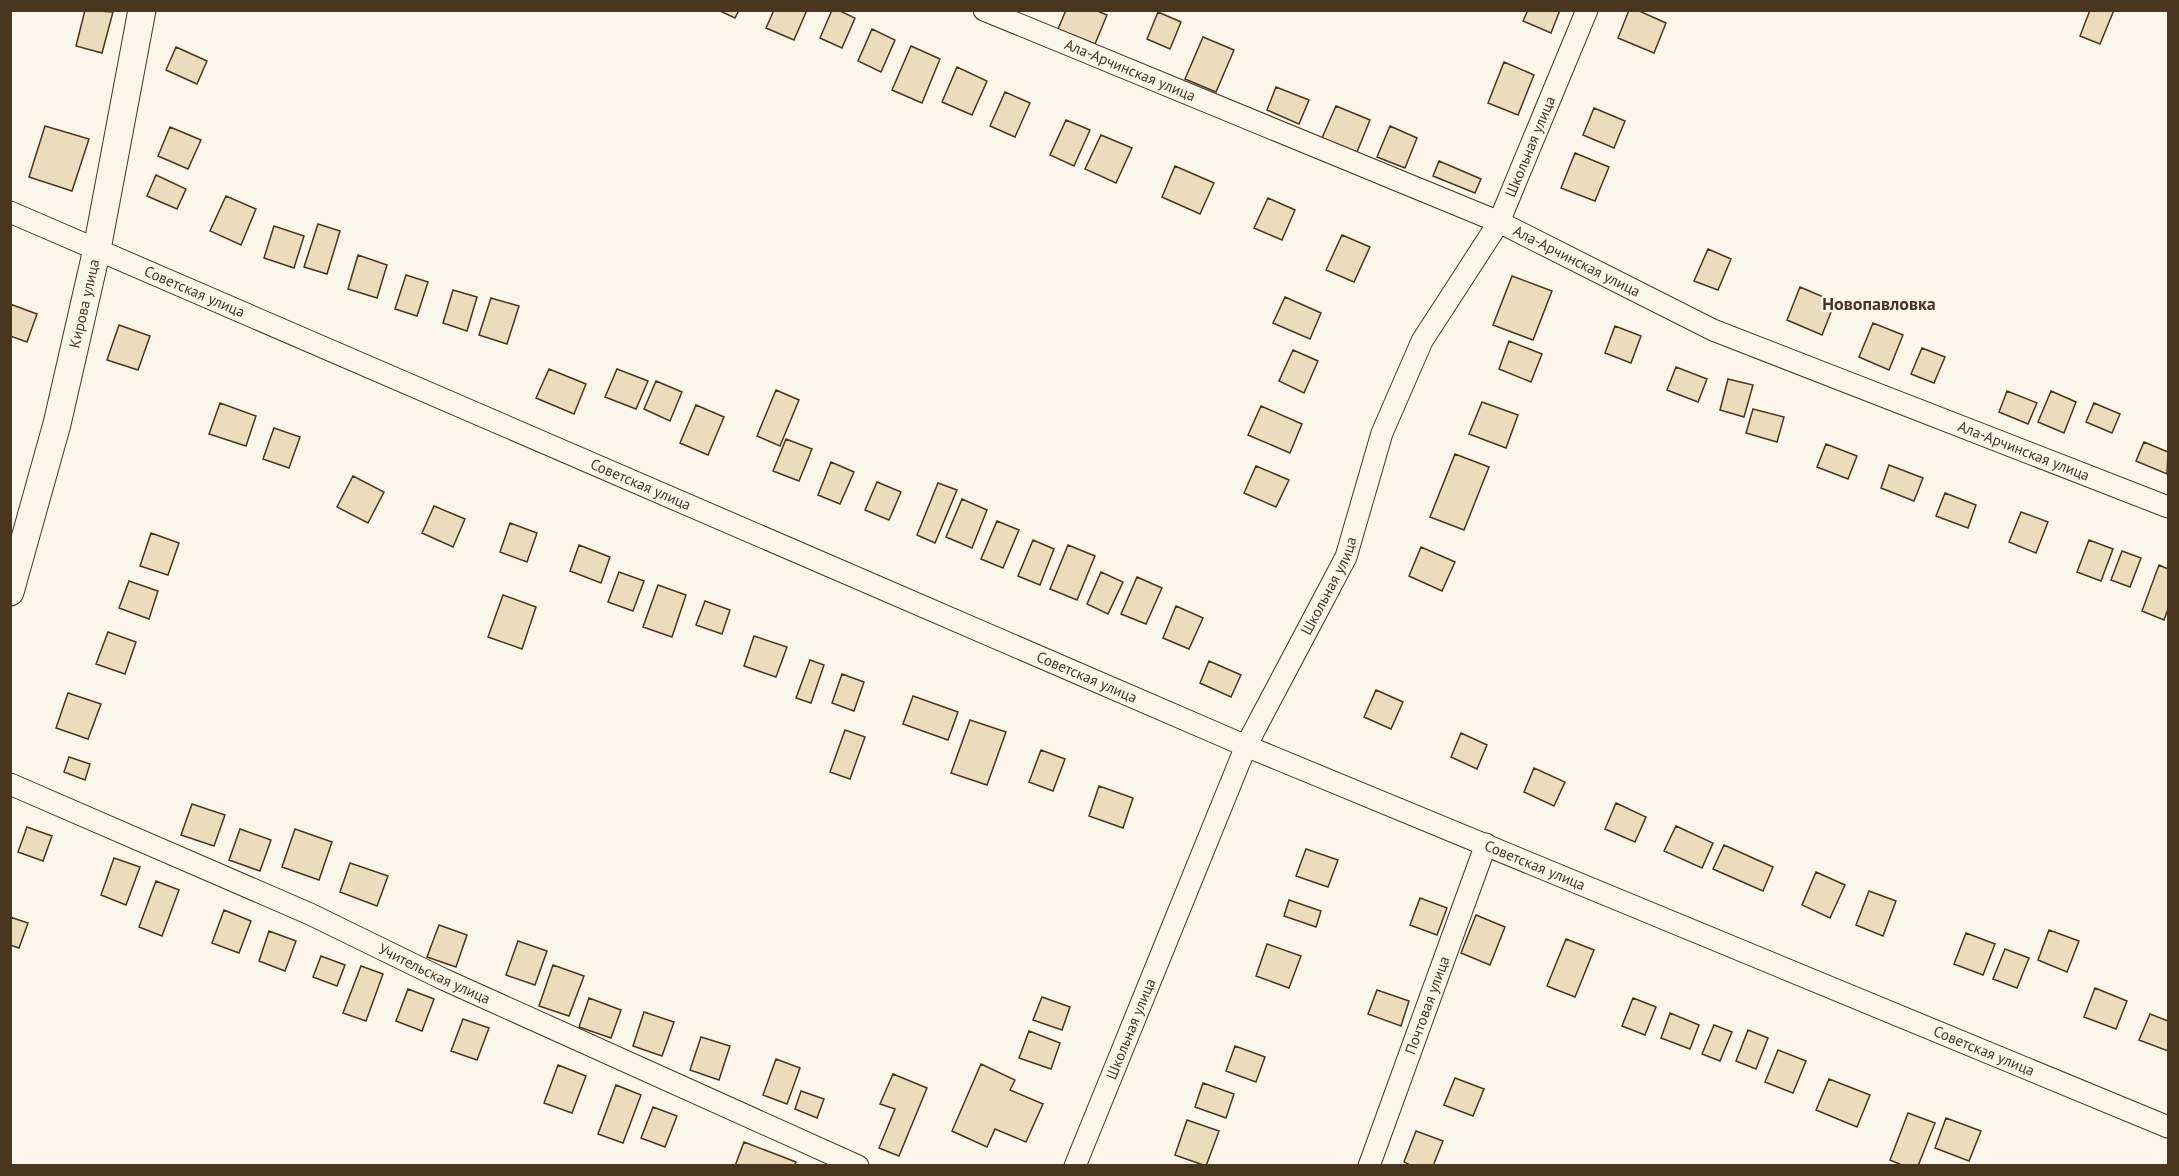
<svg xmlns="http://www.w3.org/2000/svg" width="2179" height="1176" viewBox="0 0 2179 1176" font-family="'PT Sans',sans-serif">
  <rect width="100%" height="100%" fill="#fbf6e9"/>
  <path fill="#ecdcbc" stroke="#4a3520" stroke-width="1.5" d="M85 10 113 12 102 53 76 46Z
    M718 10H739L735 18Z
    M774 10H807L794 40 766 28Z
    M832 10H838L855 18 842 48 820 38Z
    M1066 10H1095L1107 15 1095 44 1058 29Z
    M1528 10H1560L1551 33 1523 21Z
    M1629 10H1637L1666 23 1654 53 1618 38Z
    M2090 10H2114L2100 44 2080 36Z
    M1158 12 1181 22 1170 49 1147 39Z
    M872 29 895 40 881 72 858 61Z
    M1203 37 1234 50 1216 92 1185 79Z
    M911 46 940 59 922 103 892 90Z
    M176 47 207 61 197 84 166 70Z
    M1504 62 1534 75 1518 115 1488 103Z
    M957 67 987 81 972 115 942 102Z
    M1276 87 1309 100 1299 124 1267 110Z
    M1005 92 1030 103 1015 137 990 126Z
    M1336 106 1370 120 1357 152 1322 138Z
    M1594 108 1625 121 1614 148 1583 135Z
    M1066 120 1090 130 1074 166 1050 155Z
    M45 126 89 139 72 191 29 177Z
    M1390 126 1417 138 1405 168 1377 157Z
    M170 127 201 140 188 169 158 156Z
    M1101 135 1132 148 1116 183 1085 169Z
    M1575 153 1609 167 1595 201 1561 188Z
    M1439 161 1481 179 1475 193 1433 176Z
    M1175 166 1214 183 1200 214 1162 197Z
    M156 175 186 189 177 209 147 196Z
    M226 196 256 209 241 245 210 231Z
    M1268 198 1295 210 1282 240 1254 228Z
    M318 224 340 231 327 274 304 267Z
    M274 226 304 236 294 268 264 258Z
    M1342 235 1370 247 1354 282 1326 270Z
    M1708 249 1731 259 1718 290 1694 281Z
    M358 255 387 265 377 298 348 289Z
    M406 275 428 282 417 316 395 309Z
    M1512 276 1552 291 1533 340 1493 325Z
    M1800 287 1835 302 1822 335 1787 320Z
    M453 290 477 297 467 331 443 323Z
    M1285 297 1321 313 1310 339 1273 323Z
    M491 298 519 306 507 344 479 335Z
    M10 304 37 314 27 342 10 336Z
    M1873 323 1903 335 1889 370 1859 357Z
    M119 325 150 336 138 370 107 360Z
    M1615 326 1641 336 1631 363 1605 353Z
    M1509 341 1542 354 1531 382 1499 369Z
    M1922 348 1945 357 1934 383 1911 374Z
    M1293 350 1318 361 1304 393 1279 381Z
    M1676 367 1707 379 1698 402 1667 390Z
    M549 369 586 384 574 414 536 398Z
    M617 369 648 381 636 409 605 397Z
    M1728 379 1753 385 1744 417 1720 410Z
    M656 381 682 392 670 421 644 409Z
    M776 390 799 400 780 446 757 436Z
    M2007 391 2037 403 2028 424 1999 412Z
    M2051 391 2076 402 2064 433 2038 422Z
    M1482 402 1518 415 1506 448 1469 434Z
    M220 403 256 416 246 446 209 434Z
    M2094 403 2120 414 2112 433 2086 422Z
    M696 405 724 417 708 455 680 443Z
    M1261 406 1302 424 1290 453 1248 435Z
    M1753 409 1784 417 1777 442 1746 433Z
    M274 428 300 437 289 468 263 459Z
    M786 439 812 449 799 481 773 471Z
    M2144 442 2168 452 2167 474 2136 461Z
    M1826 444 1857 456 1848 479 1817 467Z
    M1455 454 1489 467 1464 530 1430 517Z
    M831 462 854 472 840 504 818 495Z
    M1889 465 1923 478 1914 501 1881 488Z
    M1256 466 1289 480 1276 507 1244 493Z
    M353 476 384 492 368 523 337 507Z
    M877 482 901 492 889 520 865 510Z
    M938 483 957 490 935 543 917 535Z
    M1945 493 1976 505 1968 528 1936 516Z
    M962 499 987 510 972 548 946 537Z
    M434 506 465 519 453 547 422 533Z
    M2021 512 2048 522 2036 553 2009 542Z
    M997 521 1019 530 1003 568 981 559Z
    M510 523 537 533 527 562 500 552Z
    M151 533 179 543 168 575 140 566Z
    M1033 540 1054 549 1040 585 1018 576Z
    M2089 540 2113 549 2101 581 2077 572Z
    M579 545 610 557 601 583 570 571Z
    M1068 545 1095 556 1077 600 1050 589Z
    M1421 547 1455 562 1442 591 1409 576Z
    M2122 551 2141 558 2130 587 2111 580Z
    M2159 565 2168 569V609L2164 620 2142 611Z
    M619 572 644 581 633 611 608 602Z
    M1101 572 1123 582 1108 614 1087 604Z
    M1137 577 1162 588 1146 624 1121 614Z
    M129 581 158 591 149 619 119 608Z
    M658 585 686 595 672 637 643 627Z
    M503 595 536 607 522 649 488 637Z
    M705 601 730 610 722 634 696 625Z
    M1176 606 1203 618 1189 649 1163 638Z
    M108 632 136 642 125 674 96 664Z
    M754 636 787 647 776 677 744 666Z
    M810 660 824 665 811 703 796 698Z
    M1209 661 1241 675 1231 697 1200 683Z
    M842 674 864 682 854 711 832 703Z
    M1376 690 1403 702 1391 729 1364 717Z
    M68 693 101 704 88 739 56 728Z
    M913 696 958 712 948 740 903 724Z
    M970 720 1006 732 987 785 951 773Z
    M845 730 865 737 850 779 830 772Z
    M1461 733 1487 745 1477 769 1451 757Z
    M1041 750 1065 759 1053 791 1029 782Z
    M69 757 90 764 85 780 64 772Z
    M1534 768 1565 782 1554 806 1524 792Z
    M1099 786 1133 798 1123 828 1089 816Z
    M1616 803 1646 817 1635 842 1605 829Z
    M192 804 225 815 214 846 181 835Z
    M1676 826 1713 843 1702 868 1664 851Z
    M27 827 52 836 43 861 18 852Z
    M240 829 271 840 260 871 229 860Z
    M295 829 332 842 319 880 282 867Z
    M1724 845 1773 867 1763 891 1713 869Z
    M1306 849 1338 860 1328 887 1296 876Z
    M114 858 140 867 126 905 101 895Z
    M350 863 388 876 377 906 340 892Z
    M1816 872 1845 885 1830 918 1802 905Z
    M156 881 179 890 162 936 139 927Z
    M1869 891 1896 901 1883 936 1856 925Z
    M1420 898 1447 908 1437 935 1410 925Z
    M1289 900 1321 911 1316 927 1284 916Z
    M224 910 251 921 239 953 212 943Z
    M1476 915 1505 927 1490 965 1461 953Z
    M10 917 28 923 19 948 10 945Z
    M439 925 467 935 456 967 427 957Z
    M2049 930 2079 941 2067 972 2038 960Z
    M269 931 296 941 285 971 259 961Z
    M1966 933 1995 944 1983 975 1954 964Z
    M1566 939 1594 950 1575 997 1547 986Z
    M518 941 547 951 535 985 506 975Z
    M1267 944 1301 956 1289 988 1256 976Z
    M2005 949 2029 958 2017 988 1993 979Z
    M321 956 345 965 337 986 313 977Z
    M553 965 584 976 569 1016 539 1006Z
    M361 966 383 974 366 1021 343 1013Z
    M2095 988 2127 1001 2116 1029 2084 1017Z
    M408 989 434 999 422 1031 396 1021Z
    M1377 990 1409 1001 1401 1026 1368 1014Z
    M1042 997 1070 1007 1062 1030 1033 1020Z
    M589 998 621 1010 611 1038 579 1027Z
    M1633 998 1656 1007 1645 1035 1622 1026Z
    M644 1012 674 1022 662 1056 633 1046Z
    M1670 1013 1699 1025 1690 1049 1661 1038Z
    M2150 1014 2168 1021V1051L2139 1040Z
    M463 1019 489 1028 477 1060 451 1051Z
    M1714 1025 1732 1032 1720 1061 1702 1054Z
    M1748 1030 1768 1038 1756 1069 1736 1061Z
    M1029 1031 1060 1043 1051 1069 1019 1058Z
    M701 1037 730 1046 719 1080 690 1070Z
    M1235 1046 1265 1057 1256 1082 1226 1071Z
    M1778 1050 1806 1061 1793 1093 1765 1082Z
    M776 1059 800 1068 787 1104 763 1095Z
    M981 1064 1015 1080 1010 1090 1043 1104 1026 1142 995 1129 987 1147 952 1131Z
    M558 1065 586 1076 572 1113 544 1103Z
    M893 1074 927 1088 899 1156 879 1148 895 1109 880 1104Z
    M1455 1078 1484 1089 1473 1116 1444 1105Z
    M1829 1079 1870 1095 1857 1127 1816 1110Z
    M1203 1083 1234 1094 1226 1118 1195 1107Z
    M616 1085 641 1095 623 1143 598 1134Z
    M801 1091 824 1099 817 1118 795 1109Z
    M653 1107 677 1116 665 1147 641 1138Z
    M1908 1113 1935 1123 1918 1166H1904L1890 1160Z
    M1946 1118 1981 1131 1969 1161 1935 1148Z
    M1187 1120 1219 1131 1206 1166 1175 1155Z
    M1416 1131 1443 1141 1433 1166H1412L1404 1162Z
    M744 1142 796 1162 794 1166H735Z"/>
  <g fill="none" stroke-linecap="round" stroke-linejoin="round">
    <g stroke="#4a3520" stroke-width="23">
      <g id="minor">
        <path id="s1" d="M984 10 1499 222 1713 330 2168 507"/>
        <path id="s2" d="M10 212 1246 746 2168 1127"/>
        <path id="s3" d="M10 784 310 914 443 979 858 1166"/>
        <path id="s4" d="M1075 1166 1246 746 1346 557 1382 433 1422 341 1499 222 1587 10"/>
        <path id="s5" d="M1369 1166 1486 844"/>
      </g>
    </g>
    <g stroke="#4a3520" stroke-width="29">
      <g id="tertiary">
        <path id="s6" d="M10 592 57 424 97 249 142 10"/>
      </g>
    </g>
    <use href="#minor" stroke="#fbf6e9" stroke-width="21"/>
    <use href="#tertiary" stroke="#fbf6e9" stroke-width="27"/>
  </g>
  <g text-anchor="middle" stroke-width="4.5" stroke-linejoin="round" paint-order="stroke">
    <g font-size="15" fill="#4a3520" stroke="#fbf6e9">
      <text dy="5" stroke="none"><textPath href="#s1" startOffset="158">Ала-Арчинская улица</textPath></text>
      <text dy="5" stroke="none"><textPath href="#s4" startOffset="1120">Школьная улица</textPath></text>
      <text dy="5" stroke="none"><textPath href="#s1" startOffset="644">Ала-Арчинская улица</textPath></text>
      <text dy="5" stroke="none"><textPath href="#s2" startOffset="201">Советская улица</textPath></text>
      <text dy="5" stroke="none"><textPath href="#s6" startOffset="298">Кирова улица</textPath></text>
      <text dy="5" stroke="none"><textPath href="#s1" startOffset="1130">Ала-Арчинская улица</textPath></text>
      <text dy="5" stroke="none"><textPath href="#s2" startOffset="687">Советская улица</textPath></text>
      <text dy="5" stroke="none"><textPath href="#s4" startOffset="634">Школьная улица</textPath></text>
      <text dy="5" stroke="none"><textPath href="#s2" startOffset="1173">Советская улица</textPath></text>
      <text dy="5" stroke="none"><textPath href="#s2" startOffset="1659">Советская улица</textPath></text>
      <text dy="5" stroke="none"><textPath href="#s3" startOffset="465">Учительская улица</textPath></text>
      <text dy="5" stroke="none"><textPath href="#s5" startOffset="171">Почтовая улица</textPath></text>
      <text dy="5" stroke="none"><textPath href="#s4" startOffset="148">Школьная улица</textPath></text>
      <text dy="5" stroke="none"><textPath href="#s2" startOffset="2145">Советская улица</textPath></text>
    </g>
    <g font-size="18" font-weight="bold" fill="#4a3520" stroke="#fbf6e9">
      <text x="1879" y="310">Новопавловка</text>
    </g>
  </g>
  <rect width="2179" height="1176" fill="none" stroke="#4a3520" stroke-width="24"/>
</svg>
